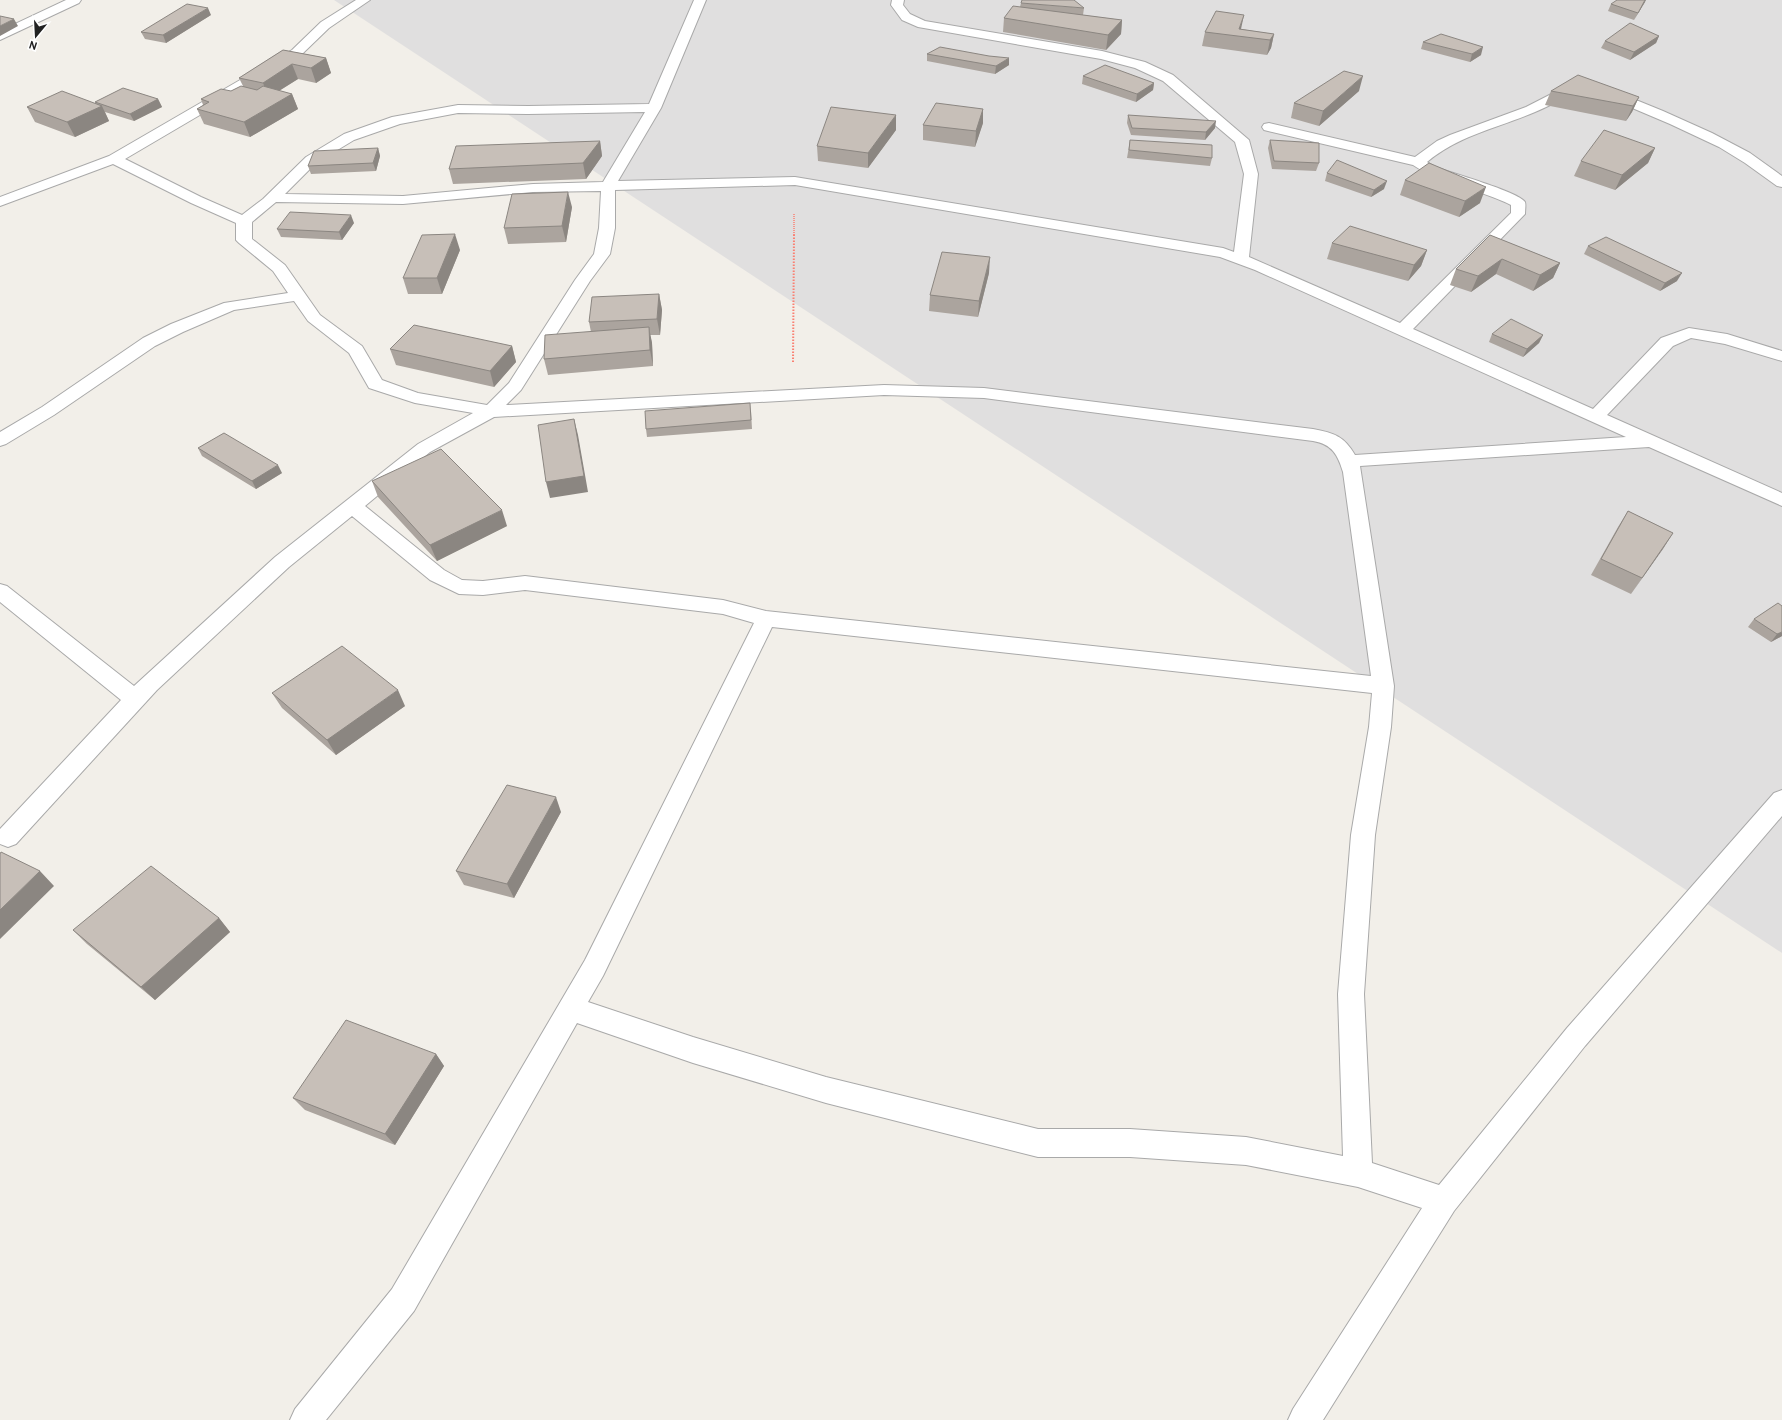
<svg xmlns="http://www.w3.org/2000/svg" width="1782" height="1420" viewBox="0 0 1782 1420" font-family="Overpass,sans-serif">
  <rect width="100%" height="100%" fill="#f2efe9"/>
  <path fill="#e0dfdf" d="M334 0H1782V953Z"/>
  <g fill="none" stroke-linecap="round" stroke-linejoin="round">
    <g stroke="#a9a9a9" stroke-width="2">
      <path id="street" d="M66 0H81L79 3 0 40V31Z
        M356 0H370L329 28 300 56 125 159 201 197 242 215 263 199 306 157 344 134 392 117 458 105 528 106 649 104 694 0H706L661 108 618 181 795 177 1223 248 1234 252 1244 174 1235 142 1163 81 1135 68 1101 59 918 27 902 20 891 5 892 0H904L903 5 910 14 925 21 1102 51 1145 62 1173 75 1249 140 1258 174 1249 257 1400 323 1511 213V205C1479 189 1442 184 1413 165L1264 130 1262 127 1264 124 1269 123 1415 157 1437 141 1450 135 1526 107 1569 85H1579L1581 88 1579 91C1564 97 1550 106 1535 112 1498 128 1459 135 1427 162L1435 167C1449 172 1519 192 1525 202 1526 205 1525 210 1525 214L1413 329 1593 409 1661 338 1689 328 1727 334 1782 351V361L1725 344 1691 338 1673 346 1607 415 1782 493V506L1649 447 1360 466 1394 686 1391 727 1375 835 1364 994 1372 1163 1439 1185 1567 1028 1774 793 1782 790V816L1585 1046 1454 1211 1323 1420H1288L1293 1409 1422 1208 1358 1187 1246 1165 1130 1157H1038L826 1103 693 1063 577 1023 414 1311 326 1420H290L295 1409 392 1289 585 960 754 623 723 614 525 590 483 595 459 594 430 580 352 516 289 567 157 690 16 844 8 847 0 844V829L121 700 0 602V584L7 586 134 686 275 557 418 444 473 413 415 403 369 388 349 353 308 321 294 301 234 310 183 332 155 346 54 415 6 444 0 446V432L42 407 143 338 171 324 224 303 288 293 273 271 239 243 236 240V223L191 203 113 164 0 206V197L109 156 292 50 321 22ZM645 112 603 182 533 184 403 196 285 194 316 163 354 140 400 124 458 113 528 114ZM795 185 1220 257 1255 270 1626 437 1355 455C1344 436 1334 433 1313 429L984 388 884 385 506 405 521 390 590 281 610 254 615 228V190ZM601 191 599 228 594 254 575 280 509 383 487 405 418 393 382 380 362 346 320 315 285 265 252 239V222L276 202 403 204 533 192ZM884 395 984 398 1313 441C1332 444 1338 455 1343 472L1371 676 766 611 723 600 525 576 483 581 462 580 444 570 365 506 430 452 494 417ZM772 627 1372 693 1369 727 1351 835 1338 994 1343 1156 1246 1137 1130 1129H1038L826 1077 693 1037 588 1002 603 976Z
        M1609 89 1663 111 1712 133 1750 153 1782 176V187L1777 186 1745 163 1719 147 1670 124 1604 96 1602 93 1604 90Z"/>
    </g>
    <path stroke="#fa8072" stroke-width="1.5" stroke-dasharray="1 1" stroke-linecap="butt" d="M794 235V213"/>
    <path stroke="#fa8072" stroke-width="2" stroke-dasharray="1.5 1.5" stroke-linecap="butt" d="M793 362 794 234"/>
    <use href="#street" fill="#fff" fill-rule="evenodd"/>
  </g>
  <path fill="#aba49e" d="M1645 2 1634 20 1608 11 1611 4Z
    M1021 3 1084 8 1083 15 1122 20 1121 34 1106 50 1003 32 1004 18 1020 7Z
    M211 15 166 43 145 39 141 32Z
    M1241 29 1274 34 1271 48 1267 55 1202 46 1205 32Z
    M1659 36 1656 43 1630 60 1601 48 1605 41Z
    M1423 42 1481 55 1470 62 1421 49Z
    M283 50 326 58 331 73 316 83 298 79 279 91 292 94 298 109 250 137 204 124 197 109 203 105 201 99 231 91 243 86 239 78Z
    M927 54 989 56 1009 65 995 74 927 61Z
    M1083 76 1154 83 1153 90 1136 102 1082 84Z
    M1359 91 1319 126 1291 118 1294 103Z
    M1551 91 1639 97 1632 112 1626 121 1545 105Z
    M158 99 162 107 134 121 105 112 109 121 75 137 35 122 27 107 96 104 95 102Z
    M983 109V123L975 147 923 140V125Z
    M1128 115 1215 128 1205 140 1131 135 1127 123Z
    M896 130 868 168 818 161 817 146Z
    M1130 140 1212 158 1210 166 1127 158Z
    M1270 140 1319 163 1316 171 1272 169 1268 148Z
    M600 141 602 156 586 179 453 184 449 169Z
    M378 148 380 156 376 171 311 174 308 166Z
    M1655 148 1648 163 1615 190 1574 176 1581 161Z
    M1327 173 1384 189 1371 197 1325 181Z
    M1405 180 1480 203 1459 217 1400 195Z
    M572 207 566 242 508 244 504 228Z
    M354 223 342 240 281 237 277 229Z
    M1490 235 1560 263 1553 278 1533 291 1496 274 1471 292 1450 285 1456 269Z
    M1332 243 1427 250 1421 266 1408 281 1327 259Z
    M1588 246 1677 281 1660 291 1584 254Z
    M460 250 442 294H408L403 278Z
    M989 273 978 317 929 311 930 295Z
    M659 294 662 310 660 335H650L652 343 653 366 548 375 544 359 591 332 589 322Z
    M1492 334 1543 335 1539 343 1523 357 1489 342Z
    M512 346 516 362 494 387 396 365 390 349Z
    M751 411 752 429 647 437 646 429Z
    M198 448 282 473 256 489 202 456Z
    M372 481 507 526 437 561 378 497Z
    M1628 511 1673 533 1631 594 1591 575 1618 527Z
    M1754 619 1782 636 1771 642 1748 627Z
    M272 693 405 706 336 755 282 708Z
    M561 812 514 898 464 885 456 871Z
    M219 918 230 932 155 1000 87 944 73 930Z
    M436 1054 444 1066 395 1145 305 1110 293 1098Z"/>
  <path fill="#8b8681" d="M1645 0H1646L1645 2 1634 20 1638 13Z
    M208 8 211 15 166 43 163 35Z
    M1244 15 1241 29H1239Z
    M14 19 18 26 0 36V26Z
    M1122 20 1121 34 1106 50 1108 35Z
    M1274 34 1271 48 1267 55 1270 40Z
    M1659 36 1656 43 1630 60 1634 52Z
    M1483 47 1481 55 1470 62 1472 54Z
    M326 58 331 73 316 83 311 68Z
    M1009 58V65L995 74 996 66Z
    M292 64 298 79 269 97 263 83Z
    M1363 76 1359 91 1319 126 1323 111Z
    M1154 83 1153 90 1136 102 1137 94Z
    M292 94 298 109 250 137 244 122Z
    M1639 97 1632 112 1626 121 1633 106Z
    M158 99 162 107 134 121 130 114Z
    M102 106 109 121 75 137 67 122Z
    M983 109V123L975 147 976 131Z
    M896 115V130L868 168V153Z
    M1216 121 1215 128 1205 140 1206 132Z
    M600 141 602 156 586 179 583 163Z
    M378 148 380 156 376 171 373 163Z
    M1655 148 1648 163 1615 190 1622 175Z
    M1387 181 1384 189 1371 197 1374 190Z
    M1486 187 1480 203 1459 217 1465 201Z
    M568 192 572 207 566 242 562 226Z
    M351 215 354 223 342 240 339 232Z
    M455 234 460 250 442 294 437 278Z
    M1427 250 1421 266 1408 281 1414 265Z
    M990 257 989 273 978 317 979 301Z
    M1502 259 1496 274 1471 292 1478 276Z
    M1560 263 1553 278 1533 291 1540 275Z
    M1682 273 1677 281 1660 291 1665 283Z
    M659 294 662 310 660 335 657 319Z
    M649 327 652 343 653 366 650 350Z
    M1543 335 1539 343 1523 357 1527 349Z
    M512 346 516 362 494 387 490 371Z
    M574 419 578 435 588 492 550 498 546 482Z
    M278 465 282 473 256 489 252 481Z
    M502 510 507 526 437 561 430 545Z
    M1673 533 1663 549 1631 594 1642 578Z
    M1782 632V636L1771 642 1777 634Z
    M398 690 405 706 336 755 327 740Z
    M556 797 561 812 514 898 507 884Z
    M40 871 54 886 0 939V910Z
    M219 918 230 932 155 1000 141 987Z
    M436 1054 444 1066 395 1145 385 1134Z"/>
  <path fill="#c7bfb8" stroke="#8b8681" d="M1022 0H1074L1084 8 1021 3Z
    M1617 0H1645L1638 13 1611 4Z
    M187 4 208 8 163 35 141 32Z
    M1013 6 1122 20 1108 35 1004 18Z
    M1216 11 1244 15 1239 29 1274 34 1270 40 1205 32Z
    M0 16 14 19 0 26Z
    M1630 23 1659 36 1634 52 1605 41Z
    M1441 34 1483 47 1472 54 1423 42Z
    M940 47 989 56 1009 58 996 66 927 54Z
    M283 50 326 58 311 68 292 64 263 83 239 78Z
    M1105 65 1154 83 1137 94 1083 76Z
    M1344 71 1363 76 1323 111 1294 103Z
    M1578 75 1639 97 1633 106 1551 91Z
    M241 86 257 90 263 86 292 94 244 122 197 109 209 102 201 99 221 89 231 91Z
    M123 88 158 99 130 114 95 102Z
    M62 91 102 106 67 122 27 107Z
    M936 103 983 109 976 131 923 125Z
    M831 107 896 115 868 153 817 146Z
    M1128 115 1216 121 1206 132 1132 128Z
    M1604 130 1655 148 1622 175 1581 161Z
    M1130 140 1212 145V158L1129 150Z
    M1270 140 1319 143V163L1274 161Z
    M600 141 583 163 449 169 456 146Z
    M378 148 373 163 308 166 314 151Z
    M1337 160 1387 181 1374 190 1327 173Z
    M1429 163 1486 187 1465 201 1405 180Z
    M568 192 562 226 504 228 512 194Z
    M290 212 351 215 339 232 277 229Z
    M1350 226 1427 250 1414 265 1332 243Z
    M455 234 437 278H403L422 235Z
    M1490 235 1560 263 1540 275 1502 259 1478 276 1456 269Z
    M1606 237 1682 273 1665 283 1588 246Z
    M942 252 990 257 979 301 930 295Z
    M659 294 657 319 589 322 592 297Z
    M1511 319 1543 335 1527 349 1492 334Z
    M414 325 512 346 490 371 390 349Z
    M649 327 650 350 544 359 545 335Z
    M750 403 751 420 646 429 645 411Z
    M574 419 584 476 546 482 538 425Z
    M224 433 278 465 252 481 198 448Z
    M441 449 502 510 430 545 372 481Z
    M1628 511 1673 533 1642 578 1601 559Z
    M1778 603 1782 606V632L1777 634 1754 619Z
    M342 646 398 690 327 740 272 693Z
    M507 785 556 797 507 884 456 871Z
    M1 852 40 871 0 910V854Z
    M151 866 219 918 141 987 73 930Z
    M346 1020 436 1054 385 1134 293 1098Z"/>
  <g transform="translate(36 36) rotate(198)" stroke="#ffffff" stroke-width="3" paint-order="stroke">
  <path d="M0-3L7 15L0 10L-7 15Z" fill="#222222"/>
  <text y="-6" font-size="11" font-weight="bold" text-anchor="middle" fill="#222222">N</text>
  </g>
</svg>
